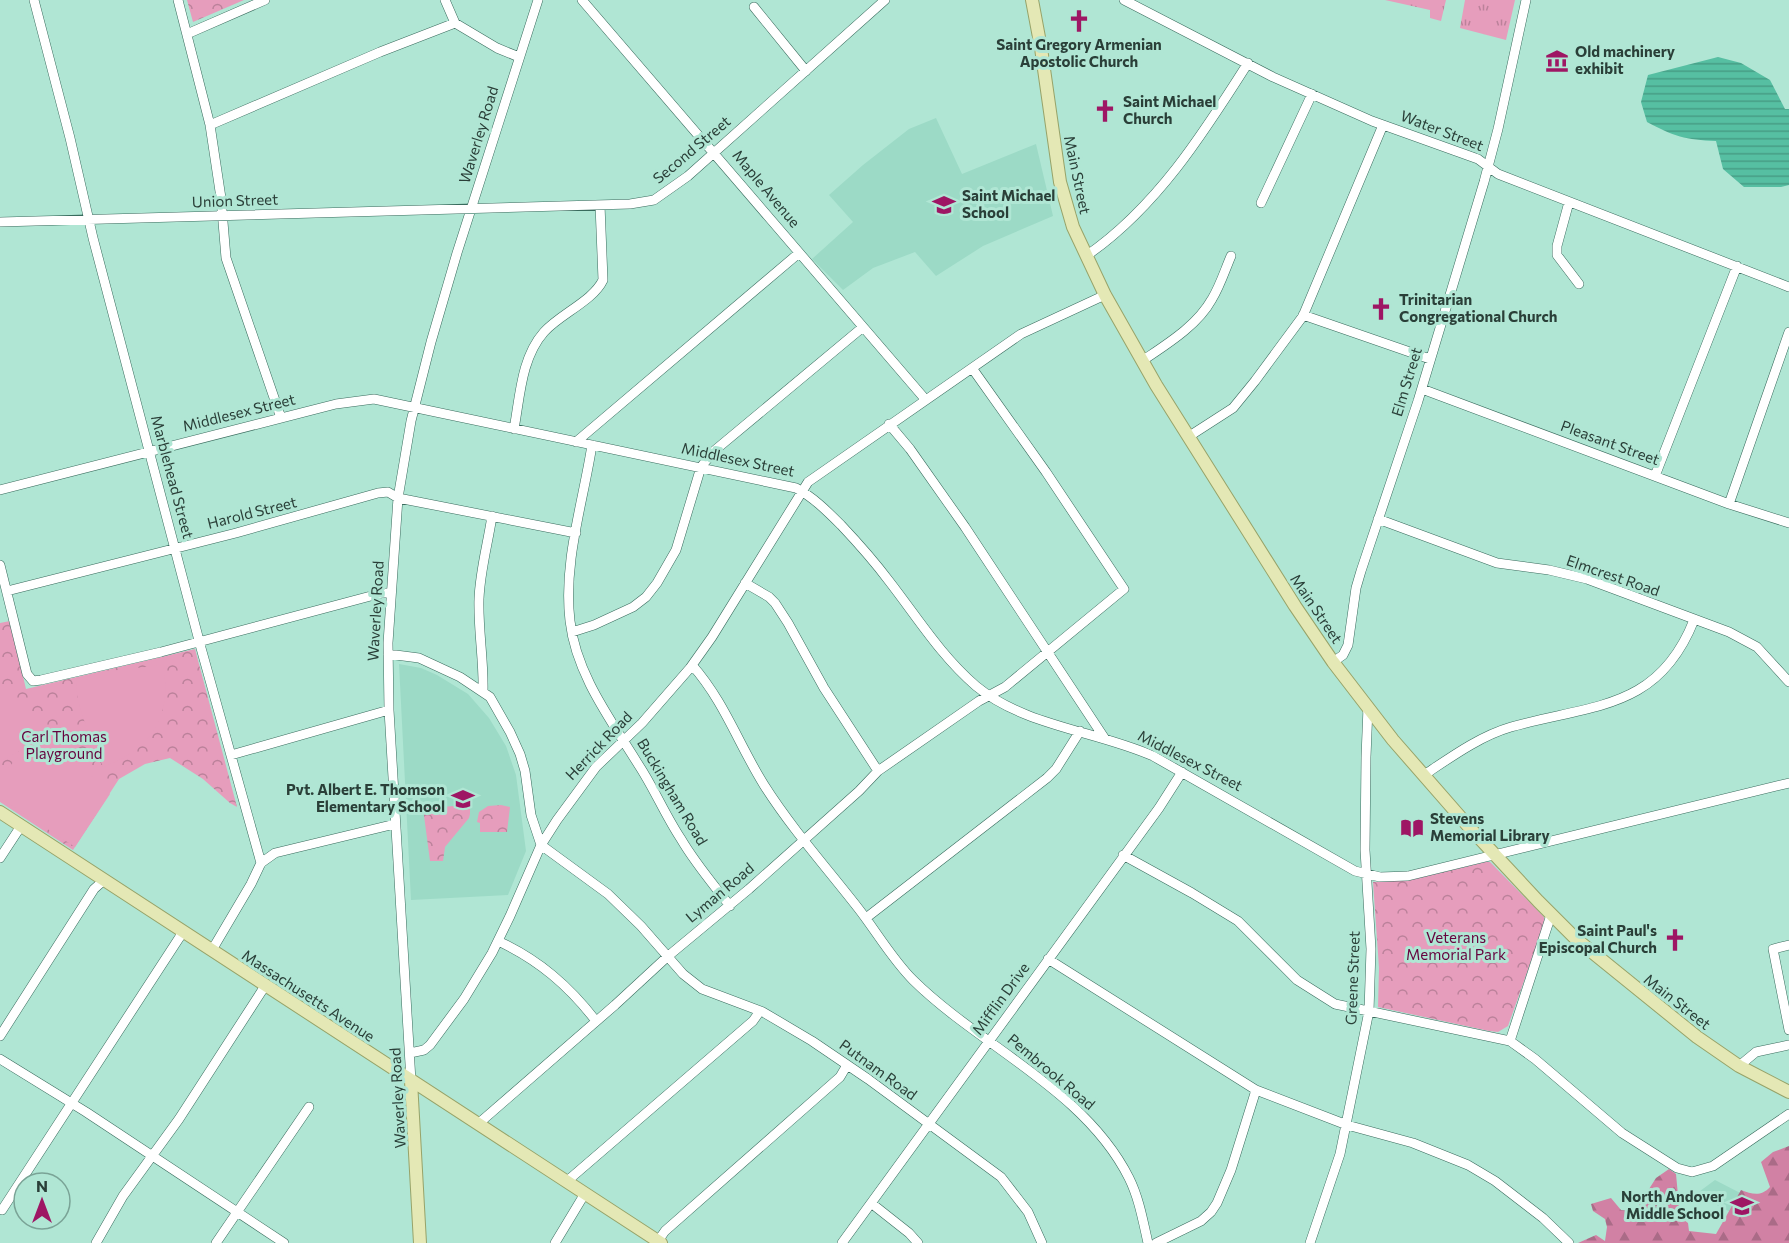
<svg xmlns="http://www.w3.org/2000/svg" width="1789" height="1243" viewBox="0 0 1789 1243" font-family="Commissioner,sans-serif">
  <defs>
    <pattern id="grass-tufts" width="24" height="20" patternUnits="userSpaceOnUse" patternTransform="scale(1.5)"><rect width="24" height="20" fill="#e69dbc"/><path d="M3 7l-1-3M5 7V3M7 7l1-3M15 17l-1-3M17 17v-4M19 17l1-3" fill="none" stroke="#bb819a"/></pattern>
    <pattern id="forest-firs" width="22" height="20" patternUnits="userSpaceOnUse" patternTransform="scale(1.5)"><rect width="22" height="20" fill="#d181a4"/><path d="M5 1l3.5 6h-7zM16 11l3.5 6h-7z" fill="#aa6b87"/></pattern>
    <pattern id="park-crowns" width="20" height="18" patternUnits="userSpaceOnUse" patternTransform="scale(1.5)"><rect width="20" height="18" fill="#e69dbc"/><path d="M2 6a3 3 0 1 1 6 0M12 15a3 3 0 1 1 6 0" fill="none" stroke="#bb819a"/></pattern>
    <pattern id="water-rules" width="6" height="5" patternUnits="userSpaceOnUse" patternTransform="scale(1.5)"><rect width="6" height="5" fill="#56bfa2"/><path d="M0 2.5h6" fill="none" stroke="#479d85"/></pattern>
  </defs>
  <rect width="100%" height="100%" fill="#b0e6d4"/>
  <path fill="#9cdac6" d="M936 118 962 174 1036 144 1053 216 983 246 936 276 915 252 873 268 843 290 812 259 853 222 829 195 863 165 909 129Z
    M399 664 421 668 437 675 468 694 489 718 506 746 516 775 526 851 508 895 411 900Z
    M1715 1180 1789 1218V1243L1696 1194Z"/>
  <path fill="url(#grass-tufts)" d="M1385 0H1446L1441 21 1430 18V10Z
    M1465 0H1515L1506 40 1460 28Z"/>
  <path fill="url(#forest-firs)" d="M1789 1146V1243H1578L1596 1235 1605 1241 1607 1227 1605 1219 1593 1211 1591 1204 1611 1198 1621 1210 1635 1211 1656 1178 1669 1169 1676 1174 1680 1217 1688 1223 1689 1231 1716 1234 1741 1190C1752 1194 1761 1197 1770 1187L1761 1162 1773 1152Z"/>
  <path fill="url(#park-crowns)" d="M187 0H244L193 22Z
    M10 621 26 689 195 649 237 807 230 803 203 779 170 758 145 764 119 779 73 850 0 802V623Z
    M470 791V814L469 818 445 847 443 861H430L423 808 455 806V793L462 795Z
    M501 805 510 807 507 832H480V823L477 822 479 812 488 806Z
    M1485 862H1490L1494 866 1544 917 1545 922 1508 1026 1498 1032 1489 1031 1378 1007 1379 968 1373 882 1410 880Z"/>
  <path fill="#e69dbc" d="M163 665C173 716 151 750 103 767 95 746 72 700 77 679L109 671Z
    M0 684 44 728 41 732H46L110 794 75 847 0 798V777L26 748 0 761Z"/>
  <path fill="url(#water-rules)" d="M1718 57 1741 63 1770 80 1785 109H1789V185L1781 187H1744L1723 169 1716 141C1686 140 1673 136 1647 122L1641 102 1648 75Z"/>
  <g fill="none" stroke-linecap="round" stroke-linejoin="round">
    <g stroke="#396b5d" stroke-width="10">
      <path id="minor" d="M34 0 70 138 93 238 201 648 261 863 251 884 212 950
        M178 0 210 125 221 198 226 258 281 418
        M445 0 455 23 497 48 519 57
        M582 0 925 399
        M1124 0 1273 77 1372 121 1478 159 1498 174 1789 287
        M754 7 806 71
        M187 34 265 0
        M210 125 380 52 455 23
        M1569 202 1557 246V255L1579 284
        M1261 203 1312 94
        M0 222 630 204 654 200 688 176 885 0
        M1086 256C1156 208 1203 134 1248 63
        M1303 315 1430 359
        M1142 361C1167 344 1197 326 1212 299 1220 286 1225 270 1231 256
        M1422 389 1729 504 1789 523
        M889 424 910 449 965 527 1105 739
        M514 429C520 397 521 358 544 332 560 314 593 301 603 280L600 205
        M1188 437 1233 408 1255 381 1303 316 1383 125
        M576 442 799 253
        M592 445C583 503 563 562 570 621 576 674 611 720 638 764 654 788 665 815 681 839 695 863 713 884 730 906
        M1655 476 1737 266
        M0 490 336 404 374 399 796 488C813 497 827 511 841 525 858 543 874 561 889 581 917 617 941 656 976 686 1024 726 1097 731 1153 756L1355 871 1380 877 1408 876 1789 783
        M1729 504 1789 332
        M1378 519 1497 563 1549 570 1587 579 1729 632 1757 647 1789 682
        M0 565 27 674 33 681 41 680 161 652 382 593H391
        M745 583 769 597 775 603 788 623 824 688 878 771
        M7 591 236 533 378 493 388 492 398 498 576 533
        M572 632 594 625 633 607 646 597 657 583 676 550 701 467 714 451 863 327
        M388 654 419 658 460 677 490 697 510 732 520 754 525 771 531 815 541 845 608 894 641 926 683 974 702 989 763 1012 812 1041 868 1079 1001 1177 1028 1212 1042 1243
        M1333 662 1343 655 1348 645 1356 588 1361 571 1418 401 1484 182 1498 129 1526 0
        M692 665C724 701 739 745 764 785 792 829 826 867 858 908 876 931 892 959 913 980 981 1047 1085 1090 1129 1178 1139 1198 1143 1221 1148 1243
        M483 692C484 661 478 630 479 599 480 571 488 543 492 516
        M231 755 389 710
        M1424 775C1451 757 1480 736 1511 727 1592 704 1658 711 1694 620
        M1123 855 1192 893 1238 921 1297 980 1335 1004 1510 1041 1535 1059 1622 1133 1677 1168 1692 1172 1713 1166 1789 1114
        M0 858 21 826
        M261 863 275 853 395 824
        M866 918 1047 778 1056 769 1080 731
        M498 941C539 960 569 986 596 1021
        M1789 945 1773 949 1789 1030
        M1048 959 1256 1090 1347 1125 1413 1143 1468 1165 1495 1181 1543 1218 1569 1243
        M0 1036 94 889 103 881
        M1510 1041 1551 915
        M410 1053 424 1050 430 1045 464 999 492 953 510 916 541 845 557 820 596 767 642 723 690 668 712 637 808 482 1021 334 1105 295
        M0 1059 86 1112 284 1243
        M1739 1066 1756 1052 1789 1045
        M411 1081 389 710 388 643 398 498 411 421 431 342 457 253 538 0
        M478 1124 615 1005 667 957 749 889 859 791 878 771 979 701 1005 687 1124 589 1046 472 972 368
        M566 1182 753 1021 760 1011
        M871 1203 909 1233 918 1243
        M2 1210 183 932
        M658 1241 665 1231 840 1077 847 1065
        M96 1243 123 1196 179 1119 265 986
        M216 1243 309 1107
        M555 1243 584 1195
        M842 1243 1159 808 1182 772
        M1156 1243 1201 1221 1211 1212 1217 1203 1231 1170 1256 1090
        M1310 1243 1340 1154 1369 1011 1371 949 1365 850 1366 757 1368 707"/>
    </g>
    <g stroke="#97a369" stroke-width="14">
      <path id="major" d="M1032 0 1041 48 1060 182 1073 227 1105 295 1156 385 1295 606 1333 662 1393 740 1469 827 1538 901 1576 939 1697 1037 1739 1066 1789 1092
        M0 812 661 1243
        M411 1081 420 1243"/>
    </g>
    <use href="#minor" stroke="#fff" stroke-width="9"/>
    <use href="#major" stroke="#e4e8b5" stroke-width="12"/>
  </g>
  <defs>
    <g id="church-bare" transform="scale(1.8)"><path d="M-1.2-6h2.4v3.5h3.3v2.4h-3.3V6h-2.4V-.1h-3.3v-2.4h3.3Z" fill="#9e1664" stroke="#b0e6d4" stroke-width="2.5" paint-order="stroke"/></g>
    <g id="museum-bare" transform="scale(1.8)"><path d="M0-6L6-3V-2H-6V-3ZM-5-1h2V3h-2ZM-1-1h2V3h-2ZM3-1h2V3H3ZM-6 4H6V6H-6Z" fill="#9e1664" stroke="#b0e6d4" stroke-width="2.5" paint-order="stroke"/></g>
    <g id="school-bare" transform="scale(1.8)"><path d="M0-5L7-2L0 1L-7-2ZM-4 1L0 2.5L4 1V4Q0 6-4 4Z" fill="#9e1664" stroke="#b0e6d4" stroke-width="2.5" paint-order="stroke"/></g>
    <g id="library-bare" transform="scale(1.8)"><path d="M-6-4Q-3-5.5-.7-3.5V5Q-3 3-6 4ZM6-4Q3-5.5 .7-3.5V5Q3 3 6 4Z" fill="#9e1664" stroke="#b0e6d4" stroke-width="2.5" paint-order="stroke"/></g>
  </defs>
  <g fill-rule="evenodd">
    <use href="#church-bare" x="1079" y="21"/>
    <use href="#museum-bare" x="1557" y="61"/>
    <use href="#church-bare" x="1105" y="111"/>
    <use href="#school-bare" x="944" y="205"/>
    <use href="#church-bare" x="1381" y="309"/>
    <use href="#school-bare" x="463" y="799"/>
    <use href="#library-bare" x="1412" y="828"/>
    <use href="#church-bare" x="1675" y="940"/>
    <use href="#school-bare" x="1742" y="1206"/>
  </g>
  <g text-anchor="middle" stroke-width="6" stroke-linejoin="round" paint-order="stroke">
    <g font-size="15" font-weight="bold" fill="#2a3f38" stroke="#b0e6d4" text-anchor="start">
      <text x="1079" y="50" text-anchor="middle">Saint Gregory Armenian<tspan x="1079" dy="17">Apostolic Church</tspan></text>
      <text x="1575" y="57">Old machinery<tspan x="1575" dy="17">exhibit</tspan></text>
      <text x="1123" y="107">Saint Michael<tspan x="1123" dy="17">Church</tspan></text>
      <text x="962" y="201">Saint Michael<tspan x="962" dy="17">School</tspan></text>
      <text x="1399" y="305">Trinitarian<tspan x="1399" dy="17">Congregational Church</tspan></text>
      <text x="445" y="795" text-anchor="end">Pvt. Albert E. Thomson<tspan x="445" dy="17">Elementary School</tspan></text>
      <text x="1430" y="824">Stevens<tspan x="1430" dy="17">Memorial Library</tspan></text>
      <text x="1657" y="936" text-anchor="end">Saint Paul's<tspan x="1657" dy="17">Episcopal Church</tspan></text>
      <text x="1724" y="1202" text-anchor="end">North Andover<tspan x="1724" dy="17">Middle School</tspan></text>
    </g>
    <g font-size="15" fill="#2a3f38" stroke="#b0e6d4">
      <text transform="translate(1442 131) rotate(21)" y="5">Water Street</text>
      <text transform="translate(479 135) rotate(-73)" y="5">Waverley Road</text>
      <text transform="translate(692 150) rotate(-40)" y="5">Second Street</text>
      <text transform="translate(1077 175) rotate(78)" y="5">Main Street</text>
      <text transform="translate(766 189) rotate(50)" y="5">Maple Avenue</text>
      <text transform="translate(235 201) rotate(-2)" y="5">Union Street</text>
      <text transform="translate(1407 382) rotate(-73)" y="5">Elm Street</text>
      <text transform="translate(239 413) rotate(-14)" y="5">Middlesex Street</text>
      <text transform="translate(1610 443) rotate(20)" y="5">Pleasant Street</text>
      <text transform="translate(738 460) rotate(12)" y="5">Middlesex Street</text>
      <text transform="translate(172 477) rotate(75)" y="5">Marblehead Street</text>
      <text transform="translate(252 513) rotate(-14)" y="5">Harold Street</text>
      <text transform="translate(1613 576) rotate(19)" y="5">Elmcrest Road</text>
      <text transform="translate(1316 609) rotate(56)" y="5">Main Street</text>
      <text transform="translate(376 611) rotate(-87)" y="5">Waverley Road</text>
      <text transform="translate(599 746) rotate(-46)" y="5">Herrick Road</text>
      <text transform="translate(1190 761) rotate(27)" y="5">Middlesex Street</text>
      <text transform="translate(672 792) rotate(59)" y="5">Buckingham Road</text>
      <text transform="translate(720 893) rotate(-40)" y="5">Lyman Road</text>
      <text transform="translate(1353 978) rotate(-88)" y="5">Greene Street</text>
      <text transform="translate(308 996) rotate(33)" y="5">Massachusetts Avenue</text>
      <text transform="translate(1001 999) rotate(-54)" y="5">Mifflin Drive</text>
      <text transform="translate(1677 1002) rotate(38)" y="5">Main Street</text>
      <text transform="translate(878 1070) rotate(36)" y="5">Putnam Road</text>
      <text transform="translate(1051 1072) rotate(40)" y="5">Pembrook Road</text>
      <text transform="translate(398 1098) rotate(-93)" y="5">Waverley Road</text>
    </g>
    <g font-size="15" fill="#66033e" stroke="#b0e6d4">
      <text x="64" y="742">Carl Thomas<tspan x="64" dy="17">Playground</tspan></text>
      <text x="1456" y="943">Veterans<tspan x="1456" dy="17">Memorial Park</tspan></text>
    </g>
  </g>
  <g transform="translate(42 1201)"><circle r="28" fill="#b0e6d4" stroke="#7aa396" stroke-width="1.5"/>
  <path d="M0-4.5L10 22L0 15L-10 22Z" fill="#9e1664"/>
  <text y="-9" font-size="16" font-weight="bold" text-anchor="middle" fill="#2a3f38">N</text>
  </g>
</svg>
